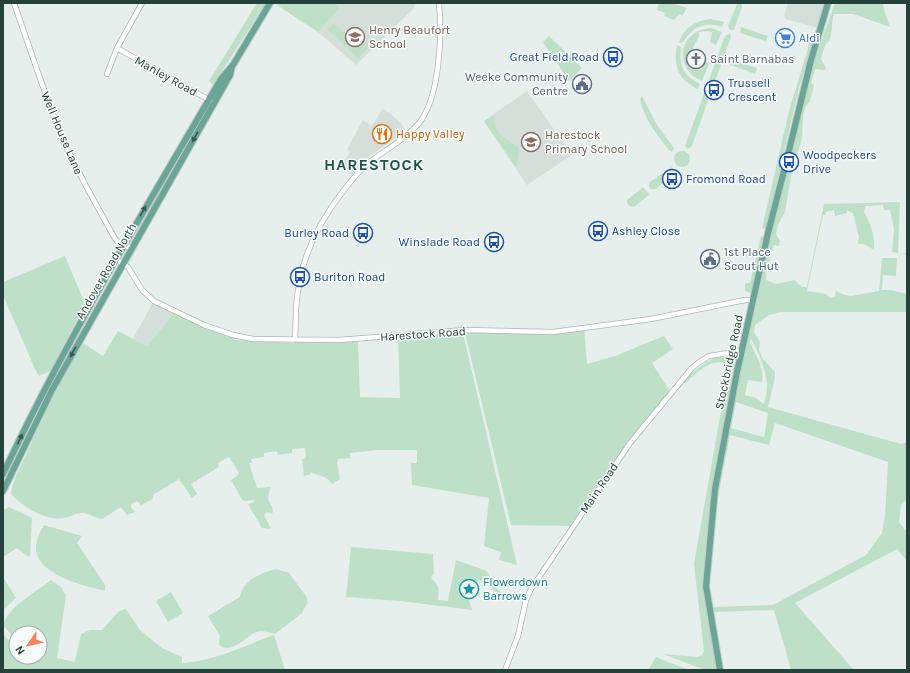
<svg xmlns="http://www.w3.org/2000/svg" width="910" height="673" viewBox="0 0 910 673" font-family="Karla,sans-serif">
  <rect width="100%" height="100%" fill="#e6efeb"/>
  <path fill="#d4dfda" d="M279 3H415L413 9 356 65 318 32 277 5Z
    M788 3H825L818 28 785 19 784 15Z
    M527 91 572 155 527 185 484 121Z
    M383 108 401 123 406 131 371 155 352 175 341 167 350 152 347 149 363 120 372 126Z
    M153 302 174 313 147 346 133 339Z"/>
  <path fill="#bfe0c8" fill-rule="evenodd" d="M257 3H266L213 85 209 81Z
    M279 3H336L335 4 339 9 318 32 277 5Z
    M659 3H672L687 8 682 16 679 14 674 20 664 16 665 13 657 10Z
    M740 3 742 5V7L734 30H730L728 26 737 4Z
    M835 3H883L884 10 890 27 853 14H834C831 22 833 30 830 39 829 42 826 43 825 46 823 50 822 55 821 59L825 66 826 70 815 69 811 83 814 85 810 101 806 106 803 114 802 138 791 177 785 212 778 225 776 234 780 241 779 246 774 245 767 269 766 280 776 284 794 280 802 287H807L824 204 900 202 898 253H907V254L892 252 894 229 890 210H884L883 205 866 206 864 212C871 225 875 235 874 250L864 244H858L859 237 853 213 848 211H847V213L835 216 834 210 826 212 825 215H823L807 291 826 294 830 298 835 297 836 291 845 295 851 296 879 291 882 258H897L896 276 883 275 882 290H891L907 294V312H781L769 315 755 325 754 332 760 342 759 350 763 359 775 372V377L768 407 901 444 907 442V500L901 505 899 522 907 532V561L897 549 795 603 854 670H791L774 610 712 612V607L773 605 866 555 882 533 885 516 888 462 775 423 769 445 730 435 720 486 706 584 720 670H705L663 654 698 657 702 655 704 651 694 564 719 422 727 390 728 378 727 368 724 363C709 359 695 375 685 384L683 382C695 369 715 353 733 355 736 356 740 358 742 359L757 301 776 210 813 64ZM751 339C758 350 768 375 767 388 767 393 765 398 764 404L756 398 745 395 748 380 762 382C765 369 755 354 750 342ZM736 402 768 413 764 437 731 428Z
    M711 19 724 22 722 27C712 23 699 24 691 32 688 35 685 39 683 42L679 43C683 28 697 20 711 19Z
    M334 23 345 33 351 28 370 46 358 59 328 30Z
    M741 27 768 36 766 41 740 33Z
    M711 28 722 32 716 45 710 42 712 33V32L707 31 699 32V36L693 48 688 66 700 70 704 61 709 64 702 81C673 69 678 30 711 28Z
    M730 34 731 37 716 79 713 83H710L709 80 724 38 726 35Z
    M812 35 815 36 799 88 766 229 762 228 789 111Z
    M549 36 582 68 569 81 543 42Z
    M677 45 681 47C679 66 683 76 700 84L698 89C678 80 673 66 677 45Z
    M730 59 757 68 755 74 728 64Z
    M706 88 710 89 711 92 692 146 688 149 685 146 686 143Z
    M642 96 657 125 674 148 672 152 669 150C657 135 644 119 640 99Z
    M494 116C494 135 507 139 519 148L516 167 484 121Z
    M674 159a8 8 0 1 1 16 0a8 8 0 1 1-16 0Z
    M672 167 675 171 656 189H650L649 186 650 182Z
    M643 187 649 194 648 196 634 207C629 207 627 204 627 200Z
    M761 236 764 237 751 293 745 291V283H750Z
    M65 256 85 304 51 371 39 376 35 369 3 295V282Z
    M174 313 203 326 236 337 235 340 295 343V341L358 342 360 397 400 398 398 337 463 333 517 565 499 560 501 552 484 546 489 498 412 485 411 463H417V450H378L350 453V458L338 459 337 464 340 479 332 484 329 480 324 477 315 474 311 472 309 475 304 476 302 459 306 458 305 448 292 449V453L278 455 277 451 264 453V457L251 459 252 463H249L257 488 271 487C270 490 268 494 268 498 269 504 275 507 272 514L267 512 264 515 271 529 262 528 248 504 254 502V500L243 501 241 498 231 480 237 476 239 473 229 457 218 463 219 467 191 484 197 494 192 498 179 479 153 495V499L141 505 137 501 131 504V507L135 512 127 515 121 507 102 519C95 518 89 513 82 513 76 513 70 517 64 518 45 521 23 507 11 494 12 481 21 466 27 453 43 415 62 379 81 342L103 356 118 331 147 346Z
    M584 328 587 364 615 356 664 336 673 349 652 363 671 393 638 432 572 526 511 525 465 333Z
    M9 507 32 518 30 556 28 557 17 548 3 557V510Z
    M44 525 82 536 77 543 105 585V591C85 586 40 576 36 551 35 542 40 532 44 525Z
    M351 547 433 554 434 573 431 578C440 586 439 589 438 600L448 601 456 560 487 571 491 580 495 582 496 588 504 594 495 592C493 589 490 584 487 582 480 577 469 584 468 592 467 599 471 604 472 610L400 601 346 597Z
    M276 569 289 573 306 596 308 602 302 613 275 634C269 632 262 630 256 632 245 637 232 655 219 645L220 636 208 616 240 597C243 580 261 573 276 569Z
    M3 577 16 598 3 610Z
    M51 580 61 587 66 595 57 658 75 662 81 634 90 630H102L119 611 126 609 140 630 162 648 182 657V663C214 661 244 646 274 635L285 670H3V635L12 643 15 639 3 625C9 606 36 592 51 580ZM16 633H40V657H16Z
    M171 592 183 613 168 622 156 601Z
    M656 657 689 670H648Z"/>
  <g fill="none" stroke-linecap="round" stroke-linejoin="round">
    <g stroke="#a8b8b2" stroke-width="6">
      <path id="minor" d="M14 3 42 84 62 139 86 186 114 237 117 241 132 249
        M117 48 211 101
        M107 74 117 48 142 3
        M116 259 128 267 142 290 154 301 204 325 233 335 253 339 339 340 465 330 553 332 651 319 745 300H754
        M295 339C296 323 295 307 298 291 303 253 321 219 344 190 351 181 358 172 366 165 384 150 409 138 422 119 440 91 442 35 439 3
        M505 670 518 636 526 600 531 589 630 443 692 368 698 363 709 356 742 351"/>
    </g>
    <g stroke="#c2cac8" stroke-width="8">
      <path id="major" d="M3 474C67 338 145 209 221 79L233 65 270 3
        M3 491 52 390 230 75 232 66
        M720 670 706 586 715 489 737 372 768 233 786 163 811 60 828 3"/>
    </g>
    <use href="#minor" stroke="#fff" stroke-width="4.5"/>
    <use href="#major" stroke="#6aa596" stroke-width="6"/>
  </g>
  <defs><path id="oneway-solid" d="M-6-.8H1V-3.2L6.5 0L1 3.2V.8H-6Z"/></defs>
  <g fill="#365b51">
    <use href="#oneway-solid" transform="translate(195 137) rotate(119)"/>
    <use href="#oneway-solid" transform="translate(143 211) rotate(-60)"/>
    <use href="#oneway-solid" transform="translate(73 352) rotate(119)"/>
    <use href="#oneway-solid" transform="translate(20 439) rotate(-64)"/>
  </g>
  <defs>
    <g id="school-ring" transform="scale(1)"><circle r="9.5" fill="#f7fbf9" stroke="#8d6e63" stroke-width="1.5"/><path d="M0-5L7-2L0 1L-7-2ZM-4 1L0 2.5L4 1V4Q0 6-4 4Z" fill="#8d6e63"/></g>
    <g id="supermarket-ring" transform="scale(1)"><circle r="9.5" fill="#f7fbf9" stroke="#3f7fe0" stroke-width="1.5"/><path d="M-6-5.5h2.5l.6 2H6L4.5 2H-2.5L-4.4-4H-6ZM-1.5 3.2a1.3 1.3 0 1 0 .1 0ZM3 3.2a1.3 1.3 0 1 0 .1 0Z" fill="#3f7fe0"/></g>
    <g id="bus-ring" transform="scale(1)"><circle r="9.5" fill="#f7fbf9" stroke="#1a4fb4" stroke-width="1.5"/><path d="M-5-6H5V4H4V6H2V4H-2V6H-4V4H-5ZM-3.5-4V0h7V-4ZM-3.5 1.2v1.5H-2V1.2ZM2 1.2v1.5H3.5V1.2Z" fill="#1a4fb4"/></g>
    <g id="church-ring" transform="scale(1)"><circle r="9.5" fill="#f7fbf9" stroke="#6b7280" stroke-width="1.5"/><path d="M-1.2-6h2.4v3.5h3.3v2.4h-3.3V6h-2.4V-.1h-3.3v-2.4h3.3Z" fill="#6b7280"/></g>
    <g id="civic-ring" transform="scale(1)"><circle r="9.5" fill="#f7fbf9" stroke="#5c6f8a" stroke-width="1.5"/><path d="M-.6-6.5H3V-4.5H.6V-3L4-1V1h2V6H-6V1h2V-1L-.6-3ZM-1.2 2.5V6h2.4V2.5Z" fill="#5c6f8a"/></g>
    <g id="restaurant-ring" transform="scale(1)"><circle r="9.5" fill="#f7fbf9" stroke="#e8710a" stroke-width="1.5"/><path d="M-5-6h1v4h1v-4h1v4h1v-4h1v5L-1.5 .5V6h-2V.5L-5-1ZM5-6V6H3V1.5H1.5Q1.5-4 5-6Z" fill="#e8710a"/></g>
    <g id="sight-ring" transform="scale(1)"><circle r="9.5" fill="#f7fbf9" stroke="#0f9aa8" stroke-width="1.5"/><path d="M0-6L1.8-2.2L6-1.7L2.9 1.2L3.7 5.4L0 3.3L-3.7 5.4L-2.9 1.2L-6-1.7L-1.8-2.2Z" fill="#0f9aa8"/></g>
  </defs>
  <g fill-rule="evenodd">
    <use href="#school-ring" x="355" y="37"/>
    <use href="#supermarket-ring" x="785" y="38"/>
    <use href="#bus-ring" x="613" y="57"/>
    <use href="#church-ring" x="696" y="59"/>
    <use href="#civic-ring" x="582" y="84"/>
    <use href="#bus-ring" x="714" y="90"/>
    <use href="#restaurant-ring" x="382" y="134"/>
    <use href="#school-ring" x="531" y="142"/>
    <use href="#bus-ring" x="789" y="162"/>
    <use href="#bus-ring" x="672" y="179"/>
    <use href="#bus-ring" x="598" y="231"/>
    <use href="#bus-ring" x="363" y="233"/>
    <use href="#bus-ring" x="494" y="242"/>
    <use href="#civic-ring" x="710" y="259"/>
    <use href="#bus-ring" x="300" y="277"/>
    <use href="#sight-ring" x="469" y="589"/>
  </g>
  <g text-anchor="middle" stroke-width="3" stroke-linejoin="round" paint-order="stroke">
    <g font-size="12" fill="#785e54" stroke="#f7fbf9" text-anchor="start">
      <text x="369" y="34">Henry Beaufort<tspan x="369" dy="14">School</tspan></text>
      <text x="545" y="139">Harestock<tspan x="545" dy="14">Primary School</tspan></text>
    </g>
    <g font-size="12" fill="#366cbe" stroke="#f7fbf9" text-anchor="start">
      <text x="799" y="42">Aldi</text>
    </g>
    <g font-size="12" fill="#164399" stroke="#f7fbf9" text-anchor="start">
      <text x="599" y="61" text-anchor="end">Great Field Road</text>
      <text x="728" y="87">Trussell<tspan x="728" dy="14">Crescent</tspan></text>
      <text x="803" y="159">Woodpeckers<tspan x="803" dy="14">Drive</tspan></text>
      <text x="686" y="183">Fromond Road</text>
      <text x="612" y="235">Ashley Close</text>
      <text x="349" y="237" text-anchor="end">Burley Road</text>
      <text x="480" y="246" text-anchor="end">Winslade Road</text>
      <text x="314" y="281">Buriton Road</text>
    </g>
    <g font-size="12" fill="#5b616d" stroke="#f7fbf9" text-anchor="start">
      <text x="710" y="63">Saint Barnabas</text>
    </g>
    <g font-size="12" fill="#24423a" stroke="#f7fbf9">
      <text transform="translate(166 76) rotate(29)" y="4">Manley Road</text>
      <text transform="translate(62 133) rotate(67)" y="4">Well House Lane</text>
      <text transform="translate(106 271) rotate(-60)" y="4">Andover Road North</text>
      <text transform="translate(423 334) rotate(-4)" y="4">Harestock Road</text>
      <text transform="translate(729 362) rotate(-78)" y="4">Stockbridge Road</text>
      <text transform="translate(599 488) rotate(-56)" y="4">Main Road</text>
    </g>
    <g font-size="12" fill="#4e5e75" stroke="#f7fbf9" text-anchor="end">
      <text x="568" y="81">Weeke Community<tspan x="568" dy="14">Centre</tspan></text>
      <text x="724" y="256" text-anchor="start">1st Place<tspan x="724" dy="14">Scout Hut</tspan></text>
    </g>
    <g font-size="12" fill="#c56008" stroke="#f7fbf9" text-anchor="start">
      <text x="396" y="138">Happy Valley</text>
    </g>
    <g font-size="12" fill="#0d838f" stroke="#f7fbf9" text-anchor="start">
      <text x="483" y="586">Flowerdown<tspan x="483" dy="14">Barrows</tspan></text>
    </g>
    <g font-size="16" font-weight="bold" letter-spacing="1" fill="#1f5548" stroke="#f7fbf9">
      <text x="374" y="170">HARESTOCK</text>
    </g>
  </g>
  <rect width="910" height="673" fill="none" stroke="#24423a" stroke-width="8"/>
  <g transform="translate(28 645) rotate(236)"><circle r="19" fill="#f7fbf9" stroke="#a3b1ad"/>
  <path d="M0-3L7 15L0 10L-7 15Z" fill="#f4845f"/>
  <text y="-6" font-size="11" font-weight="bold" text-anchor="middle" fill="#24423a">N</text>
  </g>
</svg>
